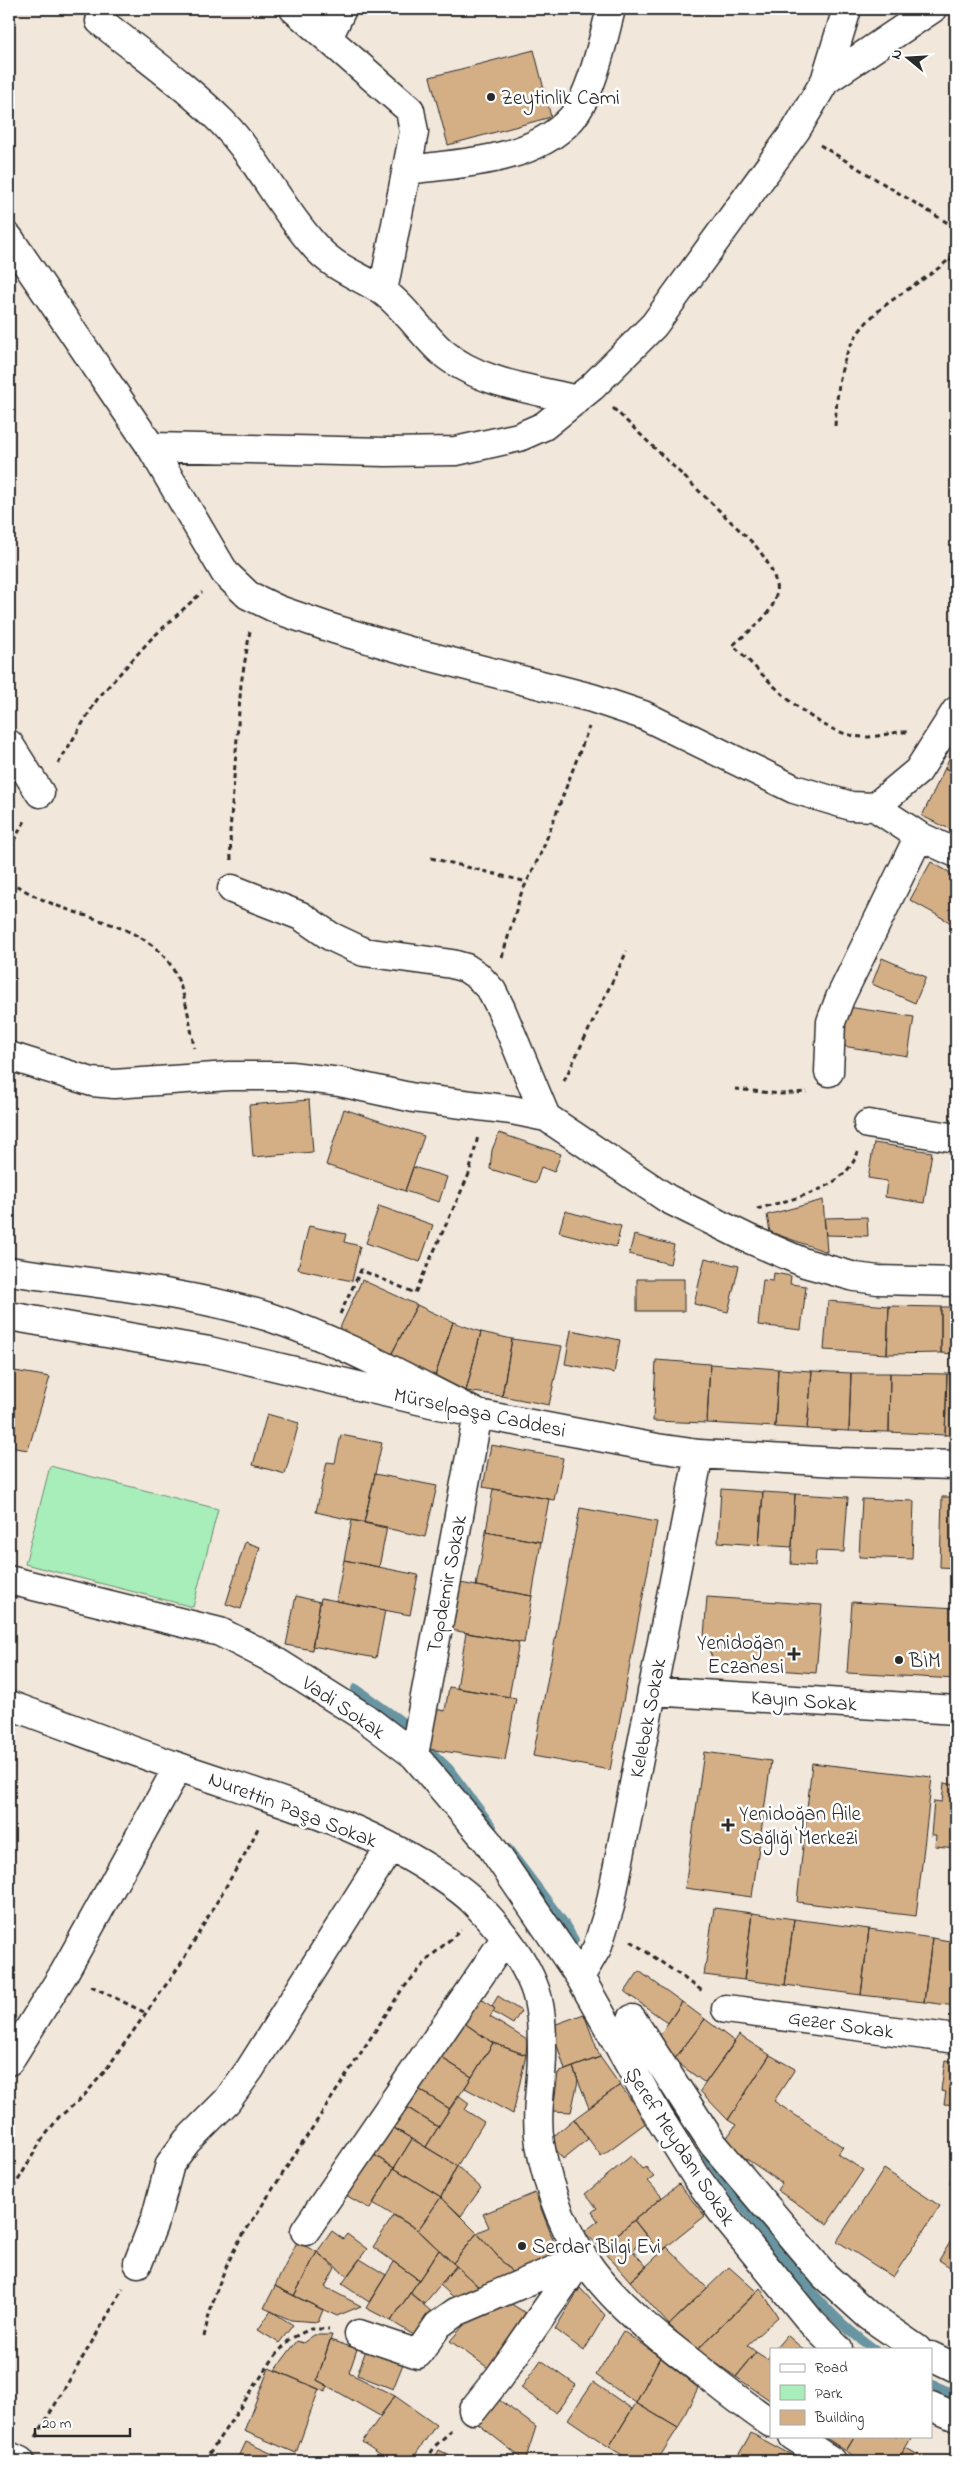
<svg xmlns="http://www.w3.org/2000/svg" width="965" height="2470" viewBox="0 0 965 2470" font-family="'Indie Flower',sans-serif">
  <rect width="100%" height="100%" fill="#f2e7db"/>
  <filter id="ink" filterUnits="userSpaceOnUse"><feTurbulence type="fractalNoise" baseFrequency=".02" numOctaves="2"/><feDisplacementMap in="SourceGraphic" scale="10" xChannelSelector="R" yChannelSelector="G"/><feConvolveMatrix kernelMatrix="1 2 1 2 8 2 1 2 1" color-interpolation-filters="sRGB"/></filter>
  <g filter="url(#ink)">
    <path fill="#a7eeba" stroke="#698c72" d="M50 1466 218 1509 193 1607 25 1564Z"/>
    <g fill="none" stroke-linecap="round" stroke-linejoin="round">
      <path stroke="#6795a1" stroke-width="10" d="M356 1689 402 1722
        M428 1749 448 1768 492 1827
        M508 1849 563 1922 574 1940
        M707 2156C730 2189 754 2220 779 2251 810 2290 832 2320 874 2349
        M931 2384 956 2395"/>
    </g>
    <path fill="#d4af86" stroke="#2b2b2b" d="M534 50 551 117 448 145 430 77Z
      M956 742V774L945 768Z
      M945 768 956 774V832L922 816Z
      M931 862 956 876V918L953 924 910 900Z
      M954 936H956V996H952Z
      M882 958 926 977 915 1003 872 984Z
      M848 1007 914 1017 908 1056 842 1046Z
      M309 1100 313 1152 253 1157 249 1105Z
      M344 1109 424 1136 405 1191 326 1165Z
      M499 1133 561 1154 554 1172 541 1167 536 1183 490 1169 492 1150Z
      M874 1143 932 1152 924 1203 885 1197 887 1181 868 1178Z
      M413 1167 447 1177 439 1202 405 1191Z
      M823 1200 827 1252 770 1232 767 1215Z
      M379 1206 433 1225 420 1262 366 1243Z
      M565 1211 621 1226 616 1247 559 1232Z
      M867 1217 868 1236 826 1235 824 1218Z
      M309 1226 346 1234 344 1242 360 1246 352 1281 298 1269Z
      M634 1235 674 1245 670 1264 629 1254Z
      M705 1258 739 1266 728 1312 694 1304Z
      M774 1273 791 1276 790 1284 806 1286 801 1330 758 1325 763 1280 773 1281Z
      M637 1279H684V1311H637Z
      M362 1280 417 1305 390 1357 338 1332Z
      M828 1301 889 1306 887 1354 824 1350Z
      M417 1305 453 1322 434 1379 390 1357Z
      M889 1306 941 1307V1353L887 1354Z
      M941 1307H956V1354L941 1353Z
      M453 1322 481 1332 466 1391 434 1379Z
      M571 1330 620 1340 614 1373 565 1364Z
      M481 1332 512 1339 502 1396 466 1391Z
      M512 1339 562 1346 549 1405 502 1396Z
      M656 1360 710 1364 707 1423 653 1421Z
      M710 1364 778 1369 775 1427 707 1423Z
      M778 1369 812 1371 807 1429 775 1427Z
      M9 1370 50 1377 28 1450 9 1447Z
      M812 1371 851 1373 849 1431 807 1429Z
      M851 1373H890L889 1432 849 1431Z
      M890 1373 947 1374 945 1435 889 1432Z
      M947 1374H956V1435H945Z
      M267 1414 299 1423 285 1474 253 1465Z
      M341 1435 382 1443 364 1523 316 1512 327 1462 335 1463Z
      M491 1445 563 1458 554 1500 483 1487Z
      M375 1474 437 1486 425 1537 364 1523Z
      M493 1489 549 1499 541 1542 486 1532Z
      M721 1489 763 1492 759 1545 718 1542Z
      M763 1492 795 1494 792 1547 759 1545Z
      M795 1494 848 1497 844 1552 816 1551 815 1566 791 1564Z
      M942 1497H956V1568L940 1567Z
      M862 1499 914 1501 912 1559 859 1557Z
      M580 1508 657 1522 610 1770 533 1756Z
      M352 1520 387 1527 379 1567 344 1560Z
      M486 1532 541 1542 532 1596 476 1586Z
      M245 1542 260 1547 241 1609 226 1604Z
      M344 1560 418 1575 410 1615 336 1601Z
      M460 1583 532 1596 524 1643 451 1630Z
      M296 1596 320 1602 312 1650 286 1645Z
      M707 1597 822 1605 816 1673 715 1665 704 1637Z
      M321 1598 385 1610 376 1658 312 1646Z
      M852 1602 956 1608V1679L847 1673Z
      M466 1633 519 1642 509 1697 457 1688Z
      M449 1687 516 1698 505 1760 428 1749 435 1709 445 1711Z
      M704 1752 771 1761 752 1897 685 1888Z
      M812 1763 932 1777 916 1916 797 1902Z
      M944 1783 956 1785V1848L935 1846 936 1835H931L934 1801 942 1802Z
      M714 1908 752 1913 744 1980 704 1975Z
      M752 1913 794 1919 785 1985 744 1980Z
      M794 1919 869 1929 861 1995 785 1985Z
      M869 1929 932 1938 924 2002 861 1995Z
      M932 1938 956 1942V2006L924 2002Z
      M639 1971 682 2002 668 2023 625 1992Z
      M475 1994 495 2009 490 2017 527 2040 526 2055 493 2043 457 2018Z
      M498 1996 521 2011 513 2024 493 2012 495 2009 492 2006Z
      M682 2002 705 2019 674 2060 660 2035Z
      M584 2014 600 2057 565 2070 551 2026Z
      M457 2018 493 2043 472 2077 434 2053Z
      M705 2019 735 2042 705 2083 674 2060Z
      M739 2035 770 2055 728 2120 700 2091Z
      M493 2043 526 2055 513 2114 465 2088Z
      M434 2053 472 2077 450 2109 412 2085Z
      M770 2055 795 2069 774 2101 843 2147 838 2154 863 2170 827 2224 777 2190 782 2183 723 2143 736 2125 728 2120Z
      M600 2057 620 2085 589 2108 573 2067Z
      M945 2060 956 2062V2105L944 2104 946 2092 941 2091Z
      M573 2067 578 2081 571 2112 553 2111 558 2073Z
      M620 2085 647 2122 601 2156 574 2119Z
      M417 2088 450 2109 438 2127 405 2106Z
      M458 2095 469 2103 465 2110 484 2122 457 2166 426 2147Z
      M400 2103 438 2127 426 2147 387 2124Z
      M574 2119 588 2139 563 2159 549 2140Z
      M384 2122 412 2139 394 2168 365 2149Z
      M954 2136H956V2185L950 2184Z
      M412 2139 457 2166 441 2197 394 2168Z
      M365 2149 394 2168 370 2209 337 2190Z
      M631 2156 642 2169 646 2167 654 2177 648 2181 662 2197 601 2248 584 2232 598 2221 592 2212 597 2208 585 2194Z
      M457 2166 481 2188 461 2216 441 2197Z
      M394 2168 441 2197 418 2230 373 2203Z
      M884 2169 940 2206 893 2277 837 2241Z
      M679 2184 705 2216 660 2252 634 2220Z
      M535 2193 561 2260 518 2279 477 2233 489 2227 483 2214Z
      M441 2197 477 2233 453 2263 418 2230Z
      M394 2215 418 2230 439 2250 419 2280 373 2247Z
      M634 2220 647 2237 632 2250 647 2267 630 2281 601 2248Z
      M332 2231 343 2239 347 2234 367 2249 347 2276 317 2252Z
      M477 2233 518 2279 482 2290 453 2263Z
      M956 2233V2271L939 2260Z
      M297 2242 317 2252 294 2296 275 2286Z
      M667 2247 707 2288 669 2325 630 2281Z
      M439 2250 456 2266 424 2304 410 2293Z
      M317 2252 335 2268 325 2287 361 2306 337 2316 294 2296Z
      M360 2259 386 2275 369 2302 342 2284Z
      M394 2262 419 2280 391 2321 366 2308Z
      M456 2266 482 2290 459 2302 440 2285Z
      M729 2267 757 2292 697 2350 669 2325Z
      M275 2286 323 2310 318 2322 291 2320 264 2308Z
      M580 2288 605 2315 584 2351 555 2329Z
      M760 2288 778 2317 747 2345 756 2352 736 2377 697 2350Z
      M410 2293 433 2313 417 2337 391 2321Z
      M502 2298 532 2317 494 2372 450 2341 471 2317Z
      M271 2311 293 2325 279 2343 258 2330Z
      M623 2331 660 2357 636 2403 596 2375Z
      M314 2335H332L317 2380 328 2386 325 2392 275 2370 297 2341 303 2343Z
      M787 2335 803 2349H775Z
      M330 2340 357 2349 349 2373 395 2396 380 2416 317 2380Z
      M366 2350 403 2364 393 2389 357 2375Z
      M756 2352 767 2359 771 2354V2401L736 2377Z
      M660 2357 698 2388 678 2428 636 2403Z
      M541 2360 576 2385 556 2413 521 2388Z
      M269 2368 319 2389 296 2453 244 2431Z
      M593 2382 632 2409 609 2447 568 2419Z
      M395 2396 436 2425 411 2461H390L362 2442Z
      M498 2399 536 2427 525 2461 478 2424Z
      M636 2403 678 2428 657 2461H632L609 2447Z
      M751 2433 802 2461H735Z
      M823 2436H855L846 2451Z
      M855 2436H908L911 2438 898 2461H862L846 2451Z
      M246 2442 286 2460V2461H237Z
      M906 2448 929 2461H898Z
      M439 2450 461 2461H433Z"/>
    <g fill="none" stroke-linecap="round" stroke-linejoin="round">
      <g stroke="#2b2b2b" stroke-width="31">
        <path id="minor" d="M294 9 410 110 414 132 383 291
          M100 21C141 54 185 85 222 122 258 159 279 206 313 244 333 268 356 274 381 290 401 303 423 335 442 352 478 383 532 389 577 400
          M328 38 342 9
          M825 81 932 9
          M407 170C460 163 532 162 571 119 592 95 603 39 611 9
          M9 238 151 447 225 573 248 595 279 610 334 629 416 653 592 698 643 715 794 789 851 806 875 807 919 836 956 853
          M151 447 386 452 456 451 519 437 544 426 592 387 654 325 796 130 825 81 847 9
          M9 744 40 793
          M875 807 918 771 956 711
          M232 889 301 916 330 936 364 952 452 964 466 968 478 976 492 991 501 1009 546 1117
          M9 1056 92 1082 114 1084 229 1076H291L340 1082 414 1098 512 1110 546 1117 668 1199 747 1238 805 1263 855 1277 878 1280 956 1282
          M829 1072 831 1022 840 998 919 836
          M868 1124 956 1138
          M9 1271C95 1284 186 1291 269 1317 342 1341 410 1380 478 1414L414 1755
          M9 1316 209 1351 478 1414 657 1448 699 1454 837 1462 956 1465
          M9 1580 220 1632 267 1656 364 1717 414 1755 488 1842 580 1977 660 2119 697 2178 731 2224 812 2323 838 2349
          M652 1691 956 1710
          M9 1705C65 1725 120 1747 176 1766 263 1796 353 1820 431 1870 445 1879 461 1889 473 1901 496 1924 521 1954 533 1984 542 2005 542 2031 542 2053 542 2083 535 2114 540 2144 559 2252 610 2301 693 2364 718 2384 744 2405 771 2423
          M580 1977 597 1948 610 1906 699 1454
          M726 2009 956 2039
          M632 2019 713 2144 825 2276 869 2316 917 2349
          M9 2061 64 1973 178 1767
          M305 2231 505 1939
          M138 2263 156 2217 170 2164 187 2141 227 2101 250 2069 390 1847
          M359 2334 418 2354 438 2325 456 2312 582 2258
          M931 2356 956 2368
          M931 2406 956 2417
          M473 2410 499 2377 582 2258
          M793 2436 832 2461
          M9 2456 20 2461"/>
      </g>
      <path stroke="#2b2b2b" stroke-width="3" stroke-dasharray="5 4" stroke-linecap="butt" d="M820 145 956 228
        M949 260 956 263
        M613 408 755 545C795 595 774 611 733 645 767 678 812 733 862 737 878 738 892 731 907 732
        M835 426C839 362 845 331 901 294 920 281 940 269 956 253
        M58 764 98 698 151 639 202 592
        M9 849 26 819
        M431 858 527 882
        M231 860 230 832 241 684 250 631
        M9 881C23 890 38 898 53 904 93 921 152 928 174 971 186 995 190 1022 194 1048
        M502 957 521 894 542 851 589 727
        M564 1081 627 951
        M735 1089 780 1094 807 1092
        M757 1209C793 1198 844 1191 858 1152
        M340 1314 361 1270 415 1293 469 1174 478 1136
        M631 1941 704 1992
        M91 1986 146 2013
        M9 2196 41 2141 59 2117 82 2098 105 2071 180 1965 249 1847 259 1826
        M204 2337C211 2302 222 2272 239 2241L401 1991 430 1957 461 1930
        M36 2437 123 2289
        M204 2461 275 2356 290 2339 310 2329H329
        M426 2461 435 2446 451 2431"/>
      <use href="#minor" stroke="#fff" stroke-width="28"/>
    </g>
  </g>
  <g fill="#2b2b2b" stroke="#fff" stroke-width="2">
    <circle cx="491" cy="97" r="5"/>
    <path d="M791.5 1646.5h5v5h5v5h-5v5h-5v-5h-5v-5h5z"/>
    <circle cx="899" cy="1660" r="5"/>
    <path d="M725.5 1817.5h5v5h5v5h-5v5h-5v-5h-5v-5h5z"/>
    <circle cx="522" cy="2246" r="5"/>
  </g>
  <g text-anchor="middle" stroke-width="5" stroke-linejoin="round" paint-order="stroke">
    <g font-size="21" fill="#2b2b2b" stroke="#fff" text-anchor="start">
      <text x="501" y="104">Zeytinlik Cami</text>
      <text x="784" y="1649" text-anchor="end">Yenidoğan<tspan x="784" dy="24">Eczanesi</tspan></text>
      <text x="909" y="1667">BİM</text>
      <text x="739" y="1820">Yenidoğan Aile<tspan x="739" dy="24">Sağlığı Merkezi</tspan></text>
      <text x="532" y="2253">Serdar Bilgi Evi</text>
    </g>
    <g font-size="21" fill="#2b2b2b" stroke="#fff">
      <text transform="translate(480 1412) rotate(12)" y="7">Mürselpaşa Caddesi</text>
      <text transform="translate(446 1584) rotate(-79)" y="7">Topdemir Sokak</text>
      <text transform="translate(804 1700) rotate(4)" y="7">Kayın Sokak</text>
      <text transform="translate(344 1707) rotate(34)" y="7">Vadi Sokak</text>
      <text transform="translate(647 1718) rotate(-79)" y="7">Kelebek Sokak</text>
      <text transform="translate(293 1809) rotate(21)" y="7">Nurettin Paşa Sokak</text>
      <text transform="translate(841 2024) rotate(8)" y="7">Gezer Sokak</text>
      <text transform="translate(681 2146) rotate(57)" y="7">Şeref Meydanı Sokak</text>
    </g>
  </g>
  <rect width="965" height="2470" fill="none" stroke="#fff" stroke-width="30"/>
  <rect x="15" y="15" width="935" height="2440" fill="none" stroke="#2b2b2b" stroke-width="2" filter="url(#ink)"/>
  <rect x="770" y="2348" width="162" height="90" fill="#ffffff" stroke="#aaaaaa"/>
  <rect x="780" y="2364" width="25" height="8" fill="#ffffff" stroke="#aaaaaa"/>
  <text x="815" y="2372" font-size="15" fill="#2b2b2b">Road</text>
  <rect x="780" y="2385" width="25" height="15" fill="#a7eeba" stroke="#aaaaaa"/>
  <text x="815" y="2398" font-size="15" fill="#2b2b2b">Park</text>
  <rect x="780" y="2410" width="25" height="15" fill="#d4af86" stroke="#aaaaaa"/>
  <text x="815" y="2422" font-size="15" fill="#2b2b2b">Building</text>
  <g transform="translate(908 58) rotate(288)" stroke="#ffffff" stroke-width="4" paint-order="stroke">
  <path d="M0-4L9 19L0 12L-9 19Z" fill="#2b2b2b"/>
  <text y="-8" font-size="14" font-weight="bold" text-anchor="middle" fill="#2b2b2b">N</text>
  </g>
  <path d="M35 2428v8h95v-8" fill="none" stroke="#2b2b2b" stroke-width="2.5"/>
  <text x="42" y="2428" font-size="15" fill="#2b2b2b" stroke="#ffffff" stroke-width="4" paint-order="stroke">20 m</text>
</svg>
